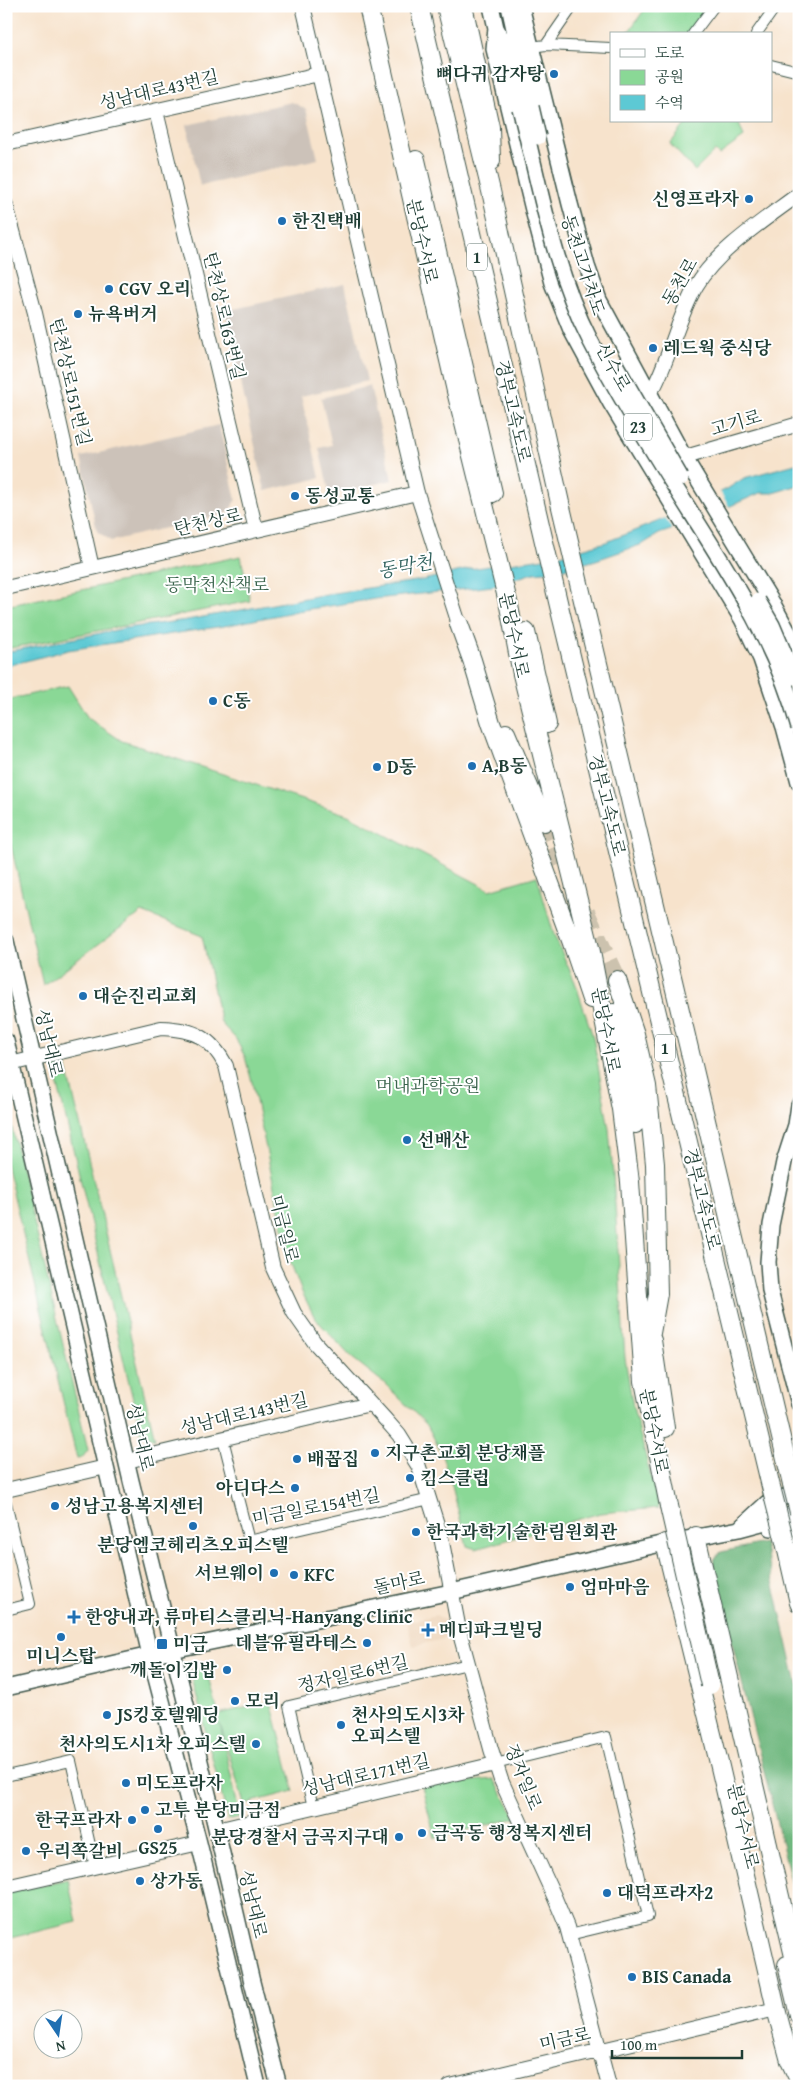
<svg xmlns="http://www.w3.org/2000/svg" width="805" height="2092" viewBox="0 0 805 2092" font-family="'Gentium Book Plus','Noto Serif KR',serif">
  <rect width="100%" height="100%" fill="#fff"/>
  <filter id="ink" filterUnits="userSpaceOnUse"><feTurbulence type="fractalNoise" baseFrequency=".02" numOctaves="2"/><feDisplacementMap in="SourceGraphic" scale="10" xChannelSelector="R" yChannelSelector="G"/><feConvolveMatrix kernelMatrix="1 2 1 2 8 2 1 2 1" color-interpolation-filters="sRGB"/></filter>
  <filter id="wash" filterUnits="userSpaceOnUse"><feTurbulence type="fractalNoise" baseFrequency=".0096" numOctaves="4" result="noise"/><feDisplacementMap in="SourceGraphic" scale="20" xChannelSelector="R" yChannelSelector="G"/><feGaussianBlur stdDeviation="1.12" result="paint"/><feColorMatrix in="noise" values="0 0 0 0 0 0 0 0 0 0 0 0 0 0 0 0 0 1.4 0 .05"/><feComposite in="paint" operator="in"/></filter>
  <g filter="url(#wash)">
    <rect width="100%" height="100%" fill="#f7e3cc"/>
    <path fill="#eed6bb" d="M436 1615 444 1620 448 1638 413 1646 407 1622Z"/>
    <path fill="#ccc2b9" d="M292 102 306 109 318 159 200 186 187 125Z
      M345 284 367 381 301 396 320 478 265 491 225 311Z
      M370 386 392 480 330 495 319 448 332 445 321 398Z
      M219 425 236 500 228 513 111 541 97 531 81 457Z"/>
    <path fill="#8ad896" stroke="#548a65" d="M647 6H709L689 34H627Z
      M688 121H738L744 137 719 155 715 151 695 171 670 144Z
      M241 556 250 601 6 649V606Z
      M68 686 88 718 122 741 348 815 490 890 537 876 554 935 575 982 593 1037 609 1129 613 1174 625 1358 633 1407 659 1508 600 1513 476 1549 467 1546 452 1486 440 1450 427 1425 384 1383 351 1357 315 1318 301 1290 289 1258 252 1082 245 1057 236 1039 221 1023 202 936 142 912 43 985 6 824V700Z
      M64 1056 155 1439 141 1433 54 1069Z
      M6 1103 88 1450 82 1458 77 1459 6 1163Z
      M207 1667 218 1714 271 1702 294 1791 244 1804 220 1724 240 1817 228 1820 190 1670Z
      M494 1779 516 1818 435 1838 422 1786Z
      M68 1879 77 1922 6 1939V1893Z"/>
    <path fill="#6fb87f" stroke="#477a5a" d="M764 1543 799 1693V1913L713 1565 714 1558 721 1552Z"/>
    <path fill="#5dc9d4" stroke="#3e8384" d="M799 463V485L773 493H760L694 522 659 534 643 544 596 560 557 571 533 573 493 586 375 599 303 610 224 626 68 650 6 666V652L126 628 187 620 327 594 423 580 470 569 557 556 606 542 664 519 727 489 744 478Z"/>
    <path fill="#f7e3cc" d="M719 490 730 508 674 533 664 516Z"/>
  </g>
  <g filter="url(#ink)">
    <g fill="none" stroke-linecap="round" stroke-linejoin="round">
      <path stroke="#ccc2ae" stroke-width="18" stroke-dasharray="18 9" stroke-linecap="butt" d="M544 822 565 868
        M586 912 617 980"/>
      <g stroke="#3f564b" stroke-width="12">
        <path id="street" d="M693 34 714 6
          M756 34 776 6
          M546 45 573 6
          M531 47 546 45 611 48
          M771 65 799 72
          M223 1439 249 1541 430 1499
          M6 1503 30 1604 6 1610
          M495 1764 606 1737 648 1916 569 1935
          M6 1776 71 1761 95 1867
          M313 1807 289 1706 468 1664"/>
      </g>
      <g stroke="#3f564b" stroke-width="16">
        <path id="secondary" d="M303 6 417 493 459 624
          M156 111 256 530
          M6 144 319 74
          M6 205 35 313 92 568
          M639 395 648 393 655 385C671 353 678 318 696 286 717 250 766 219 799 194
          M675 460 799 424
          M6 588 417 493
          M6 1065 161 1028C194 1029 211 1037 226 1066L273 1268 294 1313 315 1343 384 1418 399 1435 419 1467 441 1537 459 1630 491 1749 501 1780 554 1896 567 1927 609 2086
          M127 1461 370 1404
          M6 1490 106 1467
          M217 1830 495 1764
          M6 1887 199 1843
          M450 2086 776 2009"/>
      </g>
      <g stroke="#3f564b" stroke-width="18">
        <path id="primary" d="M491 6 496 28 506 46 520 108
          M509 6 531 107
          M521 6 570 204 587 266 599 300 684 457 773 604 799 652
          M496 28 494 49 534 214 552 283 571 330 610 402 742 619 761 659 784 727 799 782
          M6 941 131 1481 210 1802 252 1982 279 2086
          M6 1041 150 1655 199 1843 258 2086
          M799 1105 796 1125 784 1162 771 1225 768 1262 770 1291 799 1404
          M740 1528 767 1503 799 1492
          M771 1528 799 1527
          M6 1688 172 1650 451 1592 665 1543 739 1529 799 1513"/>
      </g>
      <g stroke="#3f564b" stroke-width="20">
        <path id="highway" d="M368 6 456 391 509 606 522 674 591 952 621 1109 630 1182 644 1381 669 1506
          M419 6 559 606 772 1491
          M446 6 491 191 560 503 792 1484
          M463 6 490 127 491 161
          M416 160 493 493
          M459 624 472 660 491 723 572 943 591 999
          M526 632 547 724
          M506 733 544 822
          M617 980 635 1034 647 1086 655 1164 658 1294 651 1333
          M613 1013 625 1059 635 1124
          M652 1340 665 1428
          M696 1536 799 1978
          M665 1543 720 1767 776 2009 790 2061 799 2080
          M786 1546 799 1603
          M787 1965 799 2015"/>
      </g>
      <use href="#street" stroke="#fff" stroke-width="10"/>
      <use href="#secondary" stroke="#fff" stroke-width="14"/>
      <use href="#primary" stroke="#fff" stroke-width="15"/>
      <use href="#highway" stroke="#fff" stroke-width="18"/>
      <g stroke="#3f564b" stroke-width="18" stroke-linecap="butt">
        <path id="primary-bridge" d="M531 107 538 137
          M520 108C540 186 553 268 590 340 619 397 653 452 687 506 732 577 777 646 799 728
          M615 364 681 478
          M758 601 772 625 794 677"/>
      </g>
      <g stroke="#3f564b" stroke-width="20" stroke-linecap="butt">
        <path id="highway-bridge" d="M792 1484 799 1512
          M772 1491 786 1546
          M669 1506 710 1685"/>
      </g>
      <use href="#primary-bridge" stroke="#fff" stroke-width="15"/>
      <use href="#highway-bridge" stroke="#fff" stroke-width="18"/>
    </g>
  </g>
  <g fill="#1f6fb2" stroke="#fff" stroke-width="2">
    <circle cx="554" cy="74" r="5"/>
    <circle cx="749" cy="199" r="5"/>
    <circle cx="282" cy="221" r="5"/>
    <circle cx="109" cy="289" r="5"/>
    <circle cx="78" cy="314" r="5"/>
    <circle cx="653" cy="348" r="5"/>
    <circle cx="295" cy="496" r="5"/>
    <circle cx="213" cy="701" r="5"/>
    <circle cx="472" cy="766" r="5"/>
    <circle cx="377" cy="767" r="5"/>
    <circle cx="83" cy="996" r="5"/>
    <circle cx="407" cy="1140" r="5"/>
    <circle cx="375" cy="1453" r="5"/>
    <circle cx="297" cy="1459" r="5"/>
    <circle cx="410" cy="1478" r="5"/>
    <circle cx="295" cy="1488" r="5"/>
    <circle cx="55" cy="1506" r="5"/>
    <circle cx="193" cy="1526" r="5"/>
    <circle cx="416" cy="1532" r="5"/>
    <circle cx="274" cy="1573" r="5"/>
    <circle cx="294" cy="1575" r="5"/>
    <circle cx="570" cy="1587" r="5"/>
    <path d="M71.5 1609.5h5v5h5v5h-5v5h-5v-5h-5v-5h5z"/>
    <path d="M425.5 1622.5h5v5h5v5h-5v5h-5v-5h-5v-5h5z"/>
    <circle cx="61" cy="1637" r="5"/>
    <circle cx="367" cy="1643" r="5"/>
    <rect x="156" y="1638" width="12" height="12" rx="2.5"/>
    <circle cx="227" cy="1670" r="5"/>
    <circle cx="235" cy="1701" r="5"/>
    <circle cx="107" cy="1715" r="5"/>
    <circle cx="341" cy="1725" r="5"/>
    <circle cx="256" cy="1744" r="5"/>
    <circle cx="126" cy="1783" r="5"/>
    <circle cx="145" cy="1810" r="5"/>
    <circle cx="132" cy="1820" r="5"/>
    <circle cx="158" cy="1829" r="5"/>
    <circle cx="422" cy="1833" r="5"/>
    <circle cx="399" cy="1837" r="5"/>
    <circle cx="26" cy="1851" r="5"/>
    <circle cx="140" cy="1881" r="5"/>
    <circle cx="607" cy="1893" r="5"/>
    <circle cx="632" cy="1977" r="5"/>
  </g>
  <g text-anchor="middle" stroke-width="4" stroke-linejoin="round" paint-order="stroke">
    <g fill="#fff" stroke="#627771" stroke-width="1">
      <rect x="467" y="243.5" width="20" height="27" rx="4"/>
      <rect x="624" y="413.5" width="28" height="27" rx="4"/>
      <rect x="655" y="1034.5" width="20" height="27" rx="4"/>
    </g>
    <g font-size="16" font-weight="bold" fill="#1f3d34">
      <text x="477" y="263">1</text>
      <text x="638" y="433">23</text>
      <text x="665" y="1054">1</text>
    </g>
    <g font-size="18" font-weight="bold" fill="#1f3d34" stroke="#fff" text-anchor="start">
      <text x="544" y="80" text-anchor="end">뼈다귀 감자탕</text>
      <text x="739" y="205" text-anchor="end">신영프라자</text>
      <text x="292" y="227">한진택배</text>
      <text x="119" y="295">CGV 오리</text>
      <text x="88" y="320">뉴욕버거</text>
      <text x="663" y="354">레드웍 중식당</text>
      <text x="305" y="502">동성교통</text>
      <text x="223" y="707">C동</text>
      <text x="482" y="772">A,B동</text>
      <text x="387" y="773">D동</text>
      <text x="93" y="1002">대순진리교회</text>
      <text x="417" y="1146">선배산</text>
      <text x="385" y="1459">지구촌교회 분당채플</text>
      <text x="307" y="1465">배꼽집</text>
      <text x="420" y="1484">킴스클럽</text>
      <text x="285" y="1494" text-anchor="end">아디다스</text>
      <text x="65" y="1512">성남고용복지센터</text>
      <text x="426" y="1538">한국과학기술한림원회관</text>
      <text x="193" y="1551" text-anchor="middle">분당엠코헤리츠오피스텔</text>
      <text x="264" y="1579" text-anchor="end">서브웨이</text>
      <text x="304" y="1581">KFC</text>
      <text x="580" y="1593">엄마마음</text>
      <text x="85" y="1623">한양내과, 류마티스클리닉-Hanyang Clinic</text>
      <text x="439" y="1636">메디파크빌딩</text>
      <text x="357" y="1649" text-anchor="end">데블유필라테스</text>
      <text x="173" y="1650">미금</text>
      <text x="61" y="1662" text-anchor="middle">미니스탑</text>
      <text x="217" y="1676" text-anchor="end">깨돌이김밥</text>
      <text x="245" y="1707">모리</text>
      <text x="117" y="1721">JS킹호텔웨딩</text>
      <text x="351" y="1721">천사의도시3차<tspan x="351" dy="21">오피스텔</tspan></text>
      <text x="246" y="1750" text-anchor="end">천사의도시1차 오피스텔</text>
      <text x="136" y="1789">미도프라자</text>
      <text x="155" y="1816">고투 분당미금점</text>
      <text x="122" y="1826" text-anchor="end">한국프라자</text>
      <text x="432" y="1839">금곡동 행정복지센터</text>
      <text x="389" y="1843" text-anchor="end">분당경찰서 금곡지구대</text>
      <text x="158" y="1854" text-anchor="middle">GS25</text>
      <text x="36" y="1857">우리쪽갈비</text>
      <text x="150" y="1887">상가동</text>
      <text x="617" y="1899">대덕프라자2</text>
      <text x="642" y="1983">BIS Canada</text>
    </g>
    <g font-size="18" fill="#1f3d34" stroke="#fff">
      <text transform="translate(159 90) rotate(-13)" y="6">성남대로43번길</text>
      <text transform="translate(422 241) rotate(77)" y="6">분당수서로</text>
      <text transform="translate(583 265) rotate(72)" y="6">동천고가차도</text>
      <text transform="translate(680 282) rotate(-60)" y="6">동천로</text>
      <text transform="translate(224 316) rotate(77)" y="6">탄천상로163번길</text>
      <text transform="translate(613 367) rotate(61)" y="6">신수로</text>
      <text transform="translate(70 382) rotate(77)" y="6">탄천상로151번길</text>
      <text transform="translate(513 411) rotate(77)" y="6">경부고속도로</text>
      <text transform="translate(736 423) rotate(-16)" y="6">고기로</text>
      <text transform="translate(208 522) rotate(-13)" y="6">탄천상로</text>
      <text transform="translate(514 635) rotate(78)" y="6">분당수서로</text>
      <text transform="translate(607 805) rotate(76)" y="6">경부고속도로</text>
      <text transform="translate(606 1030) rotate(79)" y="6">분당수서로</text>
      <text transform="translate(49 1043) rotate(77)" y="6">성남대로</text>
      <text transform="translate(702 1199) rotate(76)" y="6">경부고속도로</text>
      <text transform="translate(284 1229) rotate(76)" y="6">미금일로</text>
      <text transform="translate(244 1414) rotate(-13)" y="6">성남대로143번길</text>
      <text transform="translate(654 1431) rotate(79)" y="6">분당수서로</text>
      <text transform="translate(140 1437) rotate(77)" y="6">성남대로</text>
      <text transform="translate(316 1507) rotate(-11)" y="6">미금일로154번길</text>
      <text transform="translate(399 1583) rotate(-12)" y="6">돌마로</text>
      <text transform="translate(353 1674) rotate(-13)" y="6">정자일로6번길</text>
      <text transform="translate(366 1775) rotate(-13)" y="6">성남대로171번길</text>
      <text transform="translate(523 1777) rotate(68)" y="6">정자일로</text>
      <text transform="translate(743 1826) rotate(77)" y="6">분당수서로</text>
      <text transform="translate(253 1904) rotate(77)" y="6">성남대로</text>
      <text transform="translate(565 2039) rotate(-13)" y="6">미금로</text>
    </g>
    <g font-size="18" fill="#3a644c" stroke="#fff">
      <text x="217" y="591">동막천산책로</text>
      <text x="428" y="1092">머내과학공원</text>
    </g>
    <g font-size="19" font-style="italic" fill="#2e605c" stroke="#fff">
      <text transform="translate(405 566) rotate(-10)" y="7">동막천</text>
    </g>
  </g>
  <rect width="805" height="2092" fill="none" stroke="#fff" stroke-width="25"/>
  <rect x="610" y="32" width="162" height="90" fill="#ffffff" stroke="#a5b1ae"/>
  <rect x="620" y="49" width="25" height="8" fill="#ffffff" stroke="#a5b1ae"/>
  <text x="655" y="58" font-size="15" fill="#1f3d34">도로</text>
  <rect x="620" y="70" width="25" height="15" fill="#8ad896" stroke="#a5b1ae"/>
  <text x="655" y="82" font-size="15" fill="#1f3d34">공원</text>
  <rect x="620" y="95" width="25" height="15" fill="#5dc9d4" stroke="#a5b1ae"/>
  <text x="655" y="108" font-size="15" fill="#1f3d34">수역</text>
  <g transform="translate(58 2034) rotate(167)"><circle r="24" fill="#ffffff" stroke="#a5b1ae"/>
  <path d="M0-4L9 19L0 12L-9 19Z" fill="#1f6fb2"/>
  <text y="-8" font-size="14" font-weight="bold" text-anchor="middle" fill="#1f3d34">N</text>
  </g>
  <path d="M612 2050v8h130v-8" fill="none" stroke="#1f3d34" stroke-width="2.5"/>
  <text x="620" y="2050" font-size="15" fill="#1f3d34" stroke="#ffffff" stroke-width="4" paint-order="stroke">100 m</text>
</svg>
